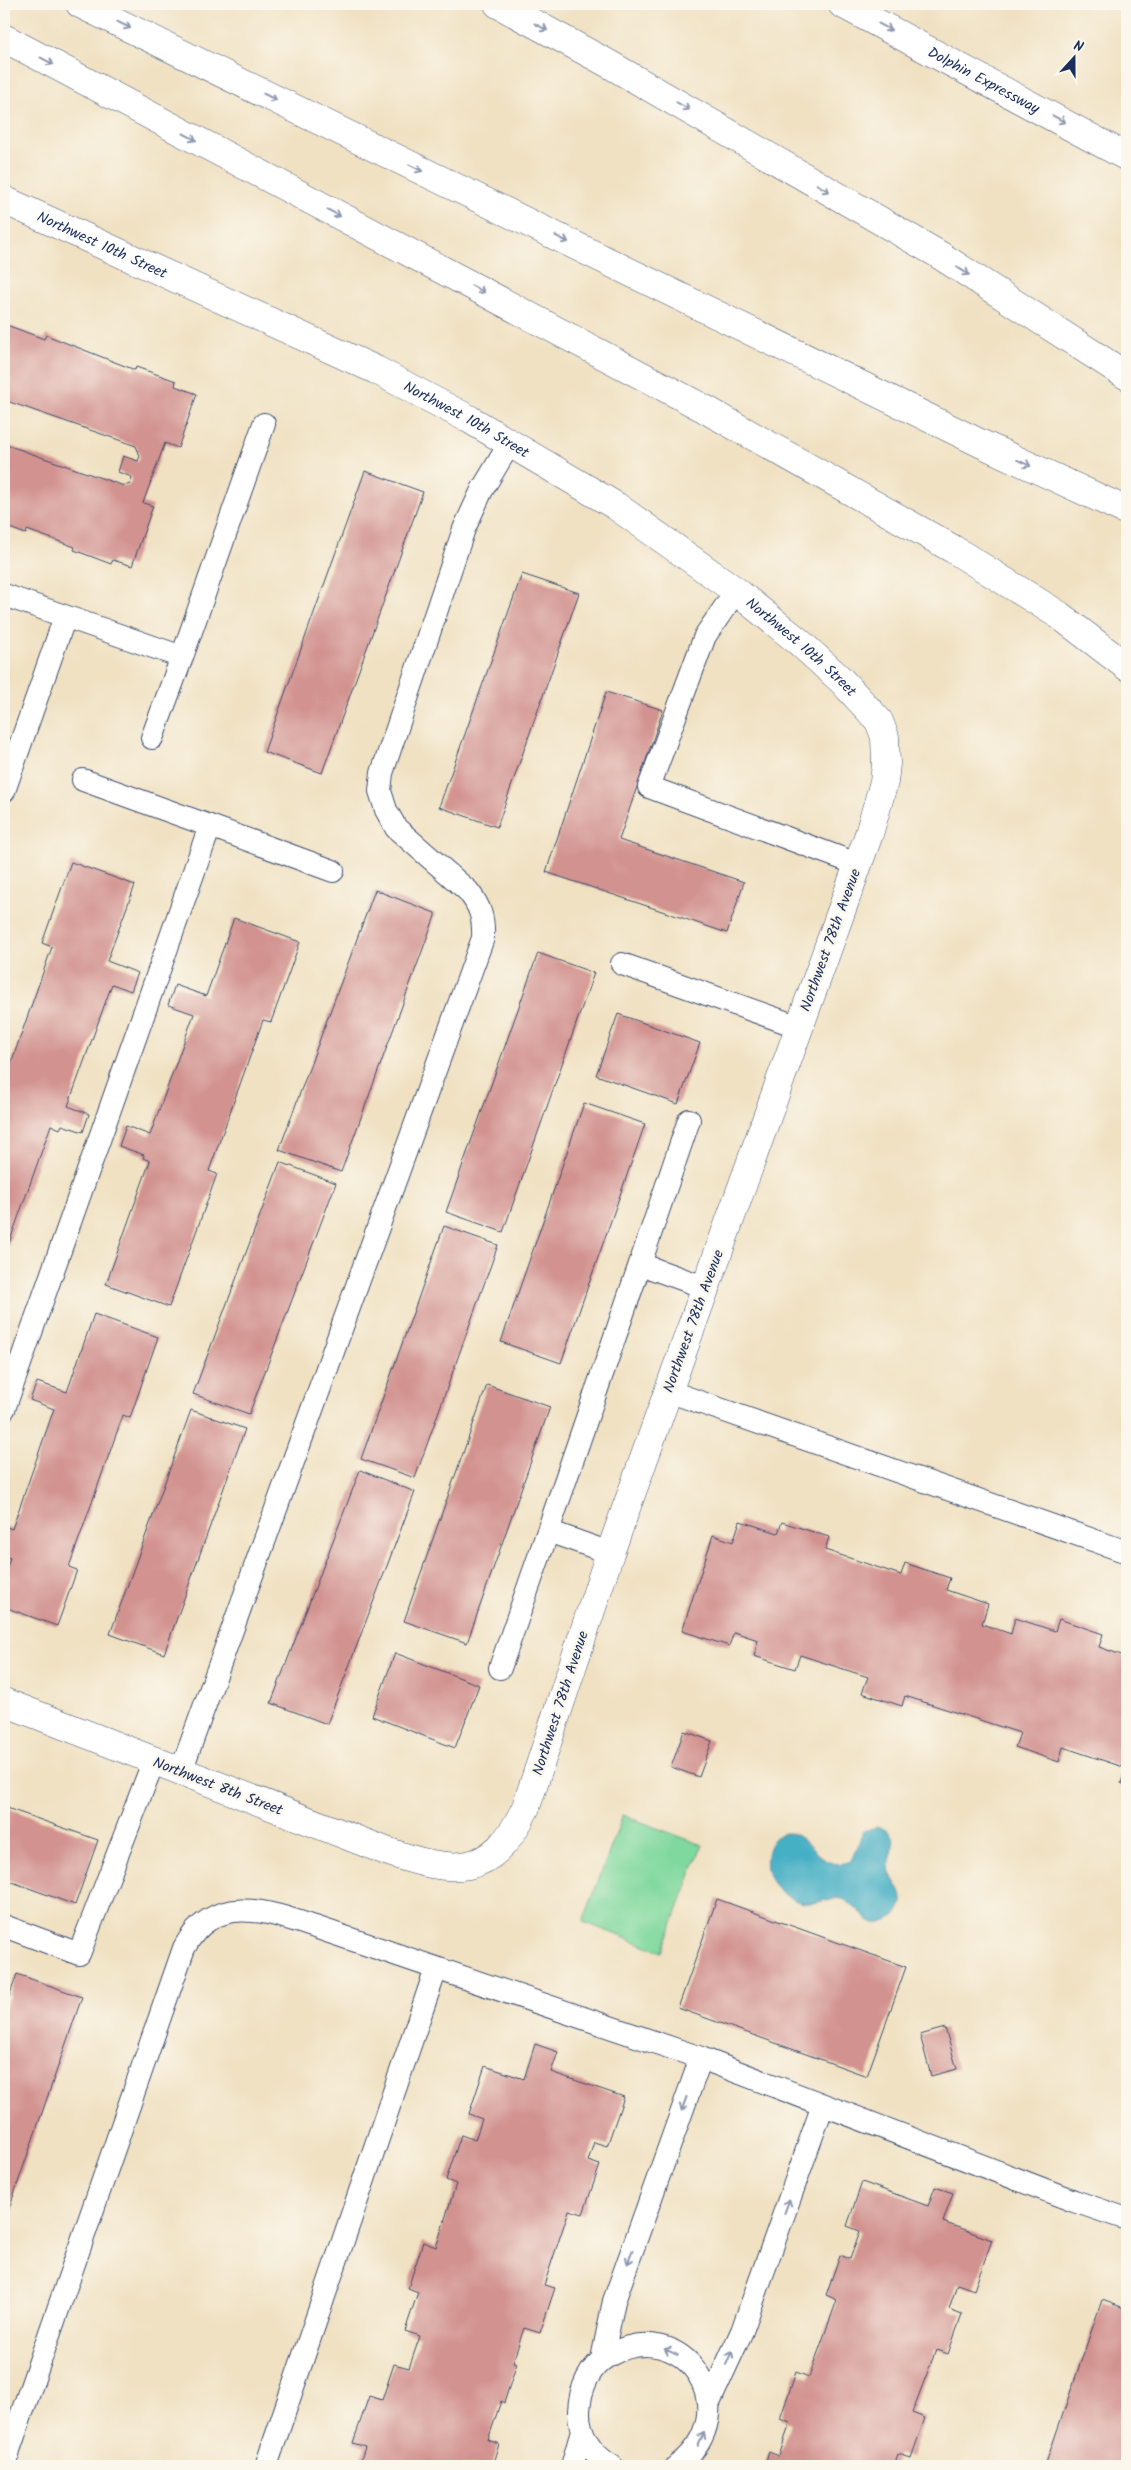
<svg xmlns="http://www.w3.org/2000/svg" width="1131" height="2470" viewBox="0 0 1131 2470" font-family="Kalam,sans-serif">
  <rect width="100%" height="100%" fill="#fbf7ec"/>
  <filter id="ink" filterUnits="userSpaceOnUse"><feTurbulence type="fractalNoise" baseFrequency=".02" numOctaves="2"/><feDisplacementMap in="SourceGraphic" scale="10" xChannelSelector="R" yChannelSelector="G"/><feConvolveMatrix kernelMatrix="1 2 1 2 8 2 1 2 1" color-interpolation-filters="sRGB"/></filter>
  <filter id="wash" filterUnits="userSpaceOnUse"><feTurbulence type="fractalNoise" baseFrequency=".0096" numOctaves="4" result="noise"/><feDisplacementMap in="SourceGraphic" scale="20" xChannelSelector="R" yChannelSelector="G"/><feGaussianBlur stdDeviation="1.12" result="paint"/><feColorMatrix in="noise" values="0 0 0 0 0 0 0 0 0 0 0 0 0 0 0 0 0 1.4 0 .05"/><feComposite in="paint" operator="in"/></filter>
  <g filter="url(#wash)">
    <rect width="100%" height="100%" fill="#f0e1c2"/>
    <path fill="#7fd89d" stroke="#4d847e" d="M623 1815 702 1845 662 1952 583 1922Z"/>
    <path fill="#45afc4" stroke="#306f91" d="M877 1826 888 1831 894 1840C893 1848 889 1858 889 1866 889 1883 911 1893 898 1912 896 1915 890 1919 886 1921 867 1931 859 1904 843 1899 830 1896 817 1905 805 1903 793 1902 777 1891 771 1880 763 1867 765 1840 782 1834 807 1825 817 1876 851 1861L863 1832Z"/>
    <g id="blocks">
      <path fill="#d2928f" d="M4 324 44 339 46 335 135 370 136 367 176 381 175 386 197 394 178 448 165 443 143 503 153 506 132 566 113 560 111 564 74 550 75 547 27 530 26 534 4 526V444L124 486 130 484 132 477 118 472 123 456 138 461 140 456 136 446 4 400Z
        M4 412 9 413 4 427Z
        M365 471 423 492 322 773 264 752Z
        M522 574 579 593 497 827 439 807Z
        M606 692 663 710 619 840 744 882 727 933 546 872Z
        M71 862 135 885 107 961 138 973 131 991 112 984 68 1106 89 1114 83 1132 62 1125 60 1129 51 1125 7 1249 4 1248V1083L52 947 42 943Z
        M375 890 435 913V916L341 1172 279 1150Z
        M234 918 300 942 271 1022 263 1020 209 1171 217 1174 169 1307 106 1284 150 1161 143 1158 144 1155 119 1146 126 1126 150 1135 194 1014 168 1005 175 985 206 996Z
        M538 953 594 973 503 1232 446 1212Z
        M618 1014 700 1043 678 1104 596 1075Z
        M584 1103 645 1124 561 1363 501 1342Z
        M280 1162 336 1183 249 1414 193 1394Z
        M444 1226 498 1245 415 1478 361 1459Z
        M94 1314 158 1337 130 1418 123 1415 69 1567 77 1570 57 1626 4 1607V1576L10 1558 4 1556 6 1551 4 1550V1526L12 1529 54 1409 30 1400 37 1382 67 1392Z
        M487 1385 550 1407 467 1643 404 1621Z
        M191 1410 245 1429 164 1654 110 1634Z
        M360 1470 415 1492 327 1724 271 1703Z
        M740 1521 778 1533 782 1522 829 1537 825 1550 901 1575 905 1563 950 1578 946 1590 988 1604 982 1624 1011 1634 1015 1618 1055 1631 1059 1619 1103 1634 1099 1647 1127 1657V1786L1121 1783 1126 1768 1063 1747 1059 1762 1015 1747 1020 1733 905 1696 902 1706 862 1693 868 1677 800 1655 795 1669 754 1656 758 1640 734 1632 729 1646 682 1631 713 1535 733 1542Z
        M395 1653 479 1685 455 1748 372 1716Z
        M684 1731 712 1741 699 1777 671 1767Z
        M4 1807 98 1840 75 1905 4 1879Z
        M717 1899 906 1967 867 2076 678 2008Z
        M17 1974 82 1997 4 2223V2011Z
        M945 2028 957 2069 931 2076 920 2035Z
        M535 2044 558 2052 551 2072 624 2097 607 2146 594 2142 588 2161 600 2165 583 2214 569 2210 544 2285 555 2288 540 2333 524 2328 513 2362 517 2363 504 2403 501 2401 488 2440 499 2444 492 2466H359L365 2447 353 2443 369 2396 382 2400 394 2364 409 2368 420 2336 405 2331 418 2292 408 2288 423 2242 436 2247 456 2184 446 2180 461 2135 475 2140 482 2119 469 2114 485 2066 524 2079Z
        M862 2182 928 2206 935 2187 953 2193 943 2222 992 2240 974 2290 957 2284 949 2309 962 2314 948 2354 936 2350 912 2413 925 2418 911 2458 898 2454 894 2466H764L769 2452 779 2456 790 2423 780 2419 796 2372 809 2377 837 2300 826 2295 840 2255 850 2259 860 2231 847 2226Z
        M1102 2300 1127 2309V2466H1045Z"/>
    </g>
  </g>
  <g filter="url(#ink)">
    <use href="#blocks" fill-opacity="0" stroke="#3b4a6d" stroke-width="1"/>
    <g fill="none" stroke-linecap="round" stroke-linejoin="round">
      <g stroke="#3b4a6d" stroke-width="24">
        <path id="service" d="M736 591 705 636 649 787 857 864
          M4 595 182 657 264 424
          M152 738 182 657
          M4 791 65 617
          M210 826 333 871
          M622 964 799 1027
          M640 1264 689 1120
          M668 1391 1127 1552
          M4 1409 210 826 83 780
          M610 1553 548 1531 640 1264 704 1287
          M500 1668 548 1531
          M181 1771 483 938C484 918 480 906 468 891L396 828 386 810 380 791 382 773 464 529 482 490 510 443
          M4 1926 79 1954 154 1760
          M602 2359 614 2301 701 2058
          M709 2403 742 2331 823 2105
          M6 2466 9 2450 184 1948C214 1892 267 1911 315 1927L701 2058 1074 2201 1127 2219
          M266 2466 436 1969
          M572 2466 582 2431
          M612 2466C593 2456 578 2433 579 2411 580 2389 589 2367 608 2356 682 2312 750 2410 677 2466"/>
      </g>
      <g stroke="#3b4a6d" stroke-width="29">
        <g id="minor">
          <path id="s1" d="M4 200 376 370 469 419 616 506 736 591 799 642 841 680 879 721 885 737 886 764 884 782 869 834 610 1553 526 1807C492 1880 453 1874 386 1851L4 1702"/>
        </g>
      </g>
      <g stroke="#3b4a6d" stroke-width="29">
        <g id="motorway">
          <path d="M80 4 980 443 1127 511"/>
          <path d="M498 4 609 64 938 254 1127 376"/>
          <path id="s2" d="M842 4 1127 157"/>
          <path d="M4 38 705 409 953 549 1059 615 1127 667"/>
        </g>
      </g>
      <use href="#service" stroke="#fff" stroke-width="22"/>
      <use href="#minor" stroke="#fff" stroke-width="28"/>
      <use href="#motorway" stroke="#fff" stroke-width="28"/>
    </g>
    <defs><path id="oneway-shaft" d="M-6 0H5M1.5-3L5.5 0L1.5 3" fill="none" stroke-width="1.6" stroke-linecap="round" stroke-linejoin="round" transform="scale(1.25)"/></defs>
    <g stroke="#8d97ae">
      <use href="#oneway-shaft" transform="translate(124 25) rotate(26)"/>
      <use href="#oneway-shaft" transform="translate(541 27) rotate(28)"/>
      <use href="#oneway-shaft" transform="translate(885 27) rotate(28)"/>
      <use href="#oneway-shaft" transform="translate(47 61) rotate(28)"/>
      <use href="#oneway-shaft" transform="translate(270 97) rotate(26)"/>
      <use href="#oneway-shaft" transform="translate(683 106) rotate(30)"/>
      <use href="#oneway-shaft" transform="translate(1059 119) rotate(28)"/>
      <use href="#oneway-shaft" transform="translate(190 137) rotate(28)"/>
      <use href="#oneway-shaft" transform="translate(416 168) rotate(26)"/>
      <use href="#oneway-shaft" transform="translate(823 188) rotate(30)"/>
      <use href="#oneway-shaft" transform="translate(334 213) rotate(28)"/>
      <use href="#oneway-shaft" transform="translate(562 239) rotate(26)"/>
      <use href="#oneway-shaft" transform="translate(963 271) rotate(33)"/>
      <use href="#oneway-shaft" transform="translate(478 289) rotate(28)"/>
      <use href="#oneway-shaft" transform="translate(1024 463) rotate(25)"/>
      <use href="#oneway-shaft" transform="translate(684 2104) rotate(110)"/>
      <use href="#oneway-shaft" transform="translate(787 2206) rotate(-70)"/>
      <use href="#oneway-shaft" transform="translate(630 2257) rotate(110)"/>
      <use href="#oneway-shaft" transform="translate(671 2352) rotate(-155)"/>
      <use href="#oneway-shaft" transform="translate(729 2358) rotate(-66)"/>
      <use href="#oneway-shaft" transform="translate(701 2439) rotate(-64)"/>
    </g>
  </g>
  <g text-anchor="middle" stroke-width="5" stroke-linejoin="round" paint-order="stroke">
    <g font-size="15" fill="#1b2f5e" stroke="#fbf7ec">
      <text dy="5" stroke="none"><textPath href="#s2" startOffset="161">Dolphin Expressway</textPath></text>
      <text dy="5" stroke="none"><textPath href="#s1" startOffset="108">Northwest 10th Street</textPath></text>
      <text dy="5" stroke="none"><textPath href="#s1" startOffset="512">Northwest 10th Street</textPath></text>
      <text dy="5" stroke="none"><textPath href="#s1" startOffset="918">Northwest 10th Street</textPath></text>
      <text transform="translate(830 940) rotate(-70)" y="5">Northwest 78th Avenue</text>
      <text transform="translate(693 1321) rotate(-70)" y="5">Northwest 78th Avenue</text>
      <text transform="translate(560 1703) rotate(-72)" y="5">Northwest 78th Avenue</text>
      <text transform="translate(218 1786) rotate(21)" y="5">Northwest 8th Street</text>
    </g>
  </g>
  <rect width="1131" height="2470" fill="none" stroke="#fbf7ec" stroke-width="20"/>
  <g transform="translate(1074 58) rotate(21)" stroke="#fbf7ec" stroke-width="4" paint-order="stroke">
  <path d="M0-4L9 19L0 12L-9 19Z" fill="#1b2f5e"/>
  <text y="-8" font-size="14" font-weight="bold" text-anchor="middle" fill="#1b2f5e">N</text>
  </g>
</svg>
